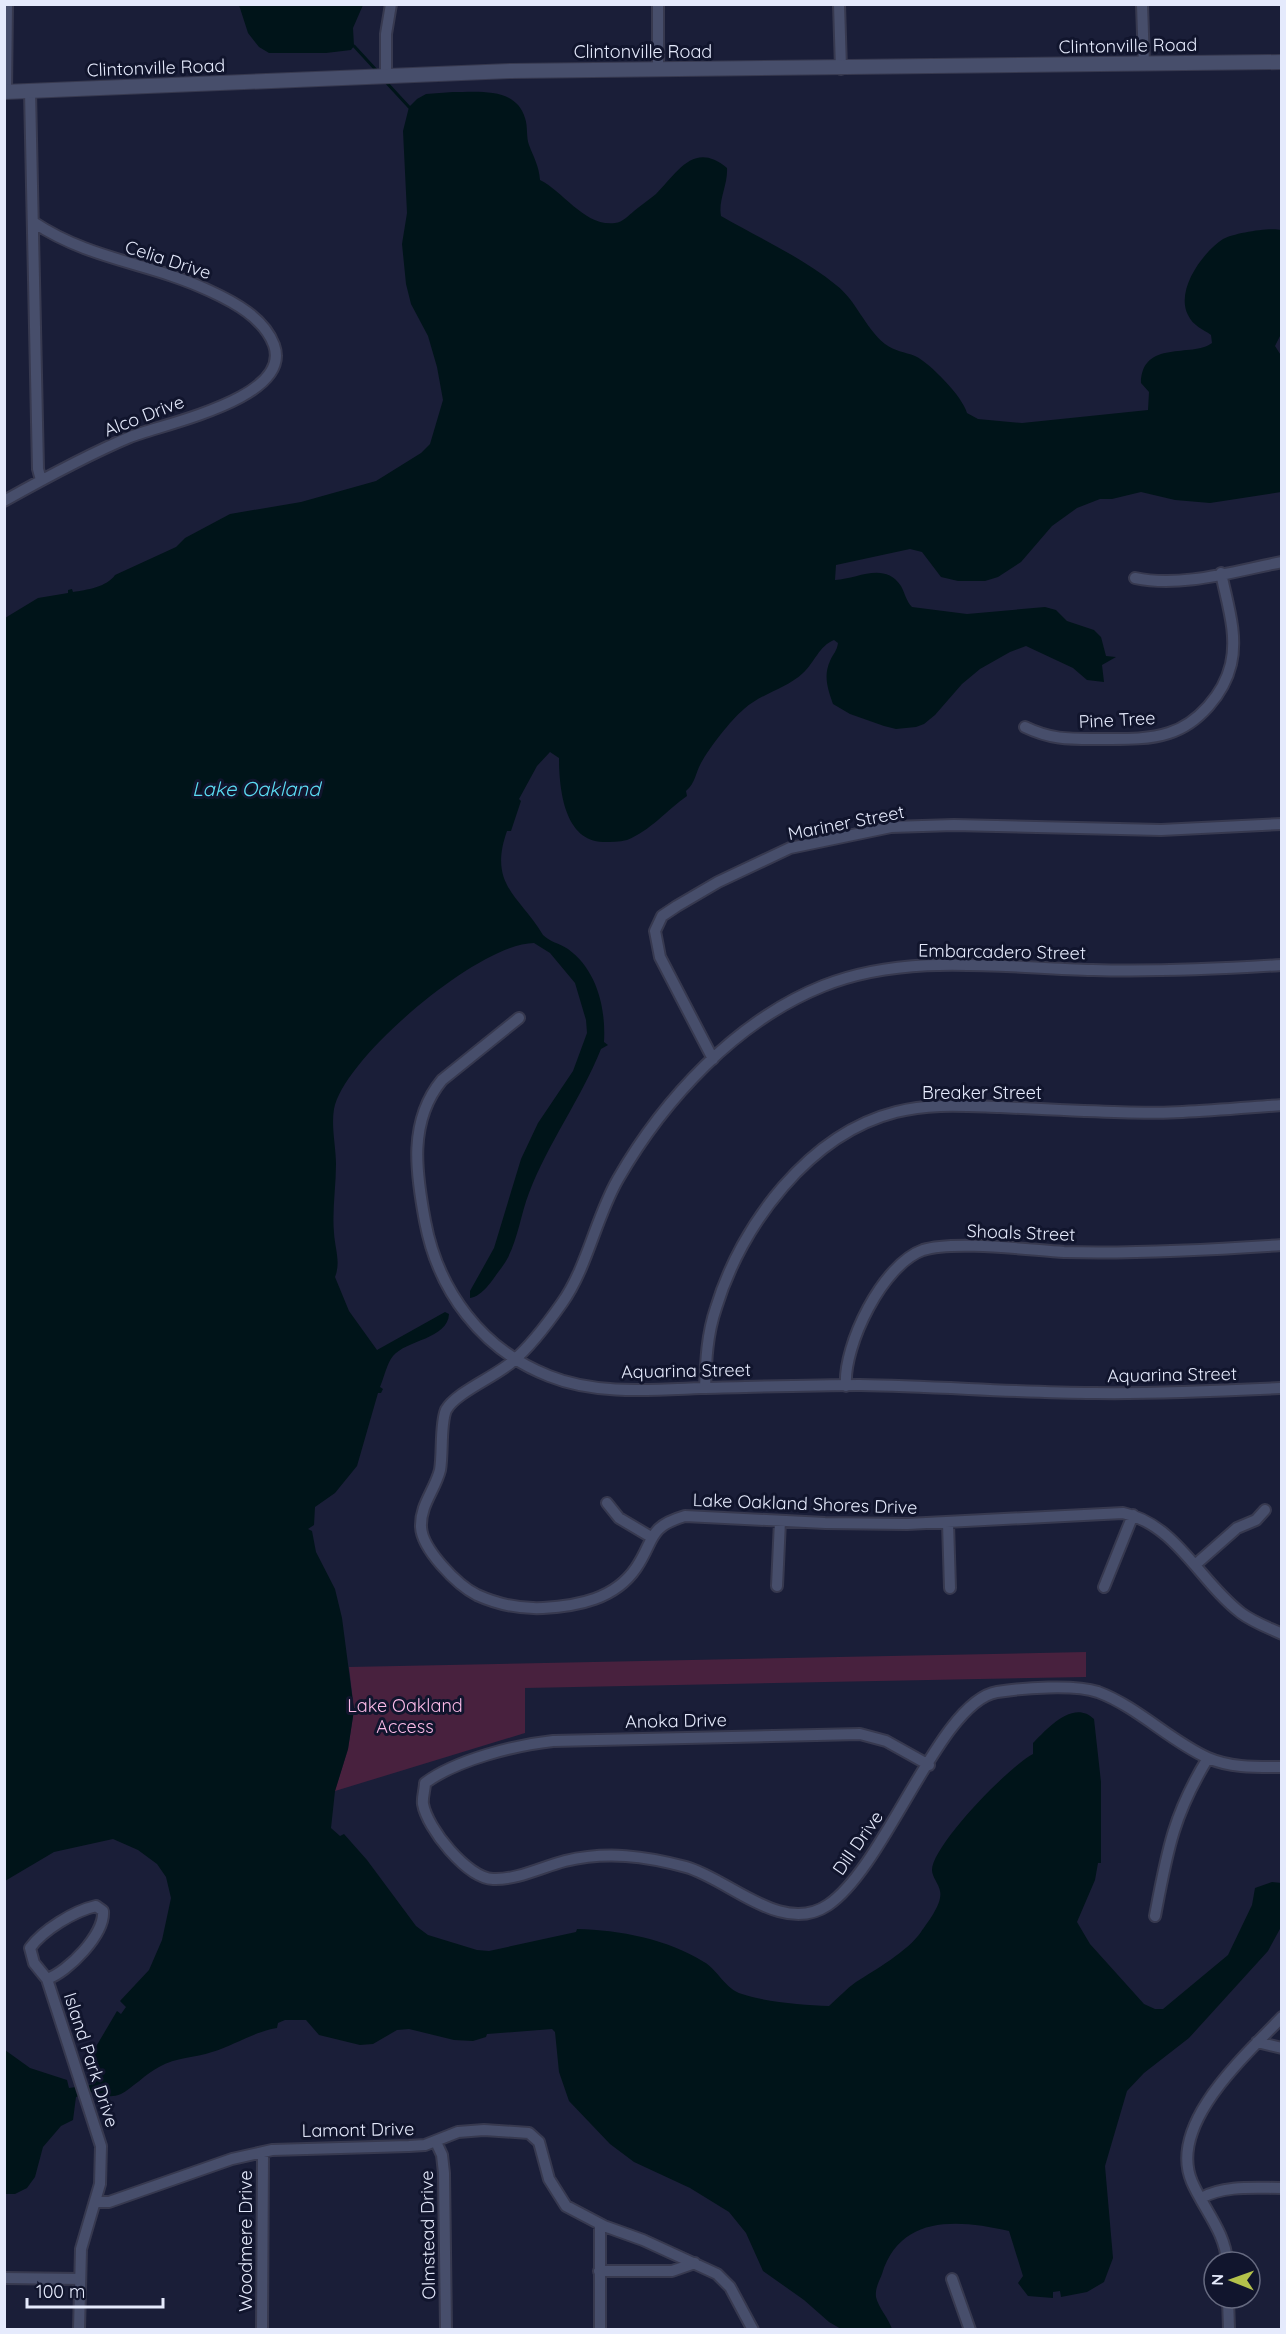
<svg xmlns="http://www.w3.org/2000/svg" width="1286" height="2334" viewBox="0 0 1286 2334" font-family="Quicksand,sans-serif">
  <rect width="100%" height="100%" fill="#1a1e38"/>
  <path fill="#48213e" d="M1086 1652V1677L525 1688V1733L335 1791 348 1749 354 1710 349 1667Z"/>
  <path fill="#001419" d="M239 5V4L363 5 353 28 354 46 351 50 326 53H269L259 47 248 33Z
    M453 92C479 92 516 87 525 118 528 126 526 137 529 145 534 158 539 166 540 180 564 192 585 227 615 223 623 222 628 216 634 211 641 205 649 200 656 194 677 173 694 140 727 168 728 185 718 200 721 216 759 238 802 257 836 285 857 301 864 327 885 344 894 351 905 352 915 356 930 363 963 397 967 413L978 419 1022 423 1148 410 1149 392 1141 383C1142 339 1192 358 1212 343L1211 335C1203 329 1193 326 1188 315 1175 290 1203 252 1223 239 1234 233 1270 227 1281 230V334L1275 346 1282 357 1281 492 1210 503 1175 500 1141 492 1112 499H1100L1077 508 1052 526 1021 562 998 577 985 581H958L941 577 922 552 910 549 836 565 835 580C858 579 884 561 901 586 905 593 906 601 912 607L967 614 1045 607 1056 610 1067 621 1094 630 1101 637 1106 656 1116 657 1102 665 1104 682 1087 680 1073 668 1026 646 1010 652 980 669 962 684 935 715 924 724 916 727 896 729 884 726 850 714 833 704C828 690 823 676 830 661 833 654 837 651 838 643L834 640C819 646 815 662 803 673 786 689 762 693 744 709 730 721 710 747 701 763 695 774 696 782 686 791L687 796C667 810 650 831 627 840 619 842 611 842 603 842 564 841 559 788 559 758L550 752 537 766 519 799 521 801 511 831H507C488 885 519 895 543 935 550 942 559 943 568 949 597 970 606 1008 604 1042L608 1045 601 1049C581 1099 548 1143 529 1193 520 1216 517 1247 502 1267 494 1277 484 1296 470 1298V1291L494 1248 521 1159 538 1123 573 1071 587 1033 586 1020 575 983 550 953 534 943C480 943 344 1057 334 1109 331 1127 336 1147 336 1164 336 1187 332 1210 334 1233 335 1249 341 1262 335 1277L349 1311 377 1350 445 1312 449 1314C448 1339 406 1340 393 1356 387 1363 384 1378 380 1387L383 1389 381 1393H378L357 1466 335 1493 315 1507 314 1525 308 1529 312 1531 316 1552 335 1589 342 1618 354 1710 348 1749 335 1791 331 1828 340 1836 344 1834 367 1860 416 1926 428 1935 477 1950 489 1951 576 1932 577 1929C620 1930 667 1939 704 1962 718 1970 725 1989 742 1994 765 2002 804 2005 829 2006 838 1998 846 1989 856 1982 875 1970 908 1951 921 1932 928 1922 943 1903 940 1891 939 1884 932 1877 932 1870 932 1846 1008 1767 1033 1754V1743C1045 1731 1073 1698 1094 1719L1101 1782V1863H1098L1095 1880 1077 1922 1090 1944 1144 2004 1155 2009H1163L1228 1955 1252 1905 1255 1888 1272 1882 1282 1883 1281 1927 1268 1951 1189 2038 1144 2073 1127 2091 1105 2166 1113 2258 1104 2282 1087 2292 1061 2297 1060 2291 1053 2292V2298L1028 2296 1018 2283 1023 2276 1009 2231C957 2219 900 2215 882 2274 879 2282 875 2288 876 2297 878 2307 889 2319 892 2329H841L829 2322 804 2300 763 2271 746 2233 729 2212 690 2188 634 2162 610 2144 569 2101 559 2072 555 2032 552 2029 487 2034 486 2037 473 2041 454 2040 409 2029 397 2030 373 2044 360 2045 319 2035 306 2020H285L278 2023 277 2028C253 2032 235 2045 212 2052 195 2058 176 2057 159 2067 147 2073 131 2089 121 2094 109 2099 101 2094 91 2092L76 2097 73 2120 61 2126 43 2147 35 2177 27 2188 15 2194H5V2050L30 2068 67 2080 69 2088 91 2085 94 2050 117 2011 121 2014 126 2007 120 2001 149 1970 162 1940 171 1898 166 1877 157 1864 138 1850 113 1839 54 1852 5 1881V618L38 598 68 593V590L72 589 73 592C86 590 107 587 115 575L176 547 185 538 230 514 301 502 376 481 421 453 430 444 443 400 437 367 428 336 411 304 406 284 402 244 407 213 403 131 409 107 417 99 426 94Z"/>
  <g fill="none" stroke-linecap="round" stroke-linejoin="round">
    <path stroke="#001419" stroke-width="3" d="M354 46 377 71
      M385 81 409 107"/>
    <g stroke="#37394f" stroke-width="14">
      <path id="minor" d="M658 4V70
        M839 4 841 69
        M1142 4 1144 64
        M386 76V34L391 4
        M30 91 38 469 41 480
        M6 92 7 4
        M4 501C45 478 87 455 130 437 166 423 293 398 274 345 264 318 234 302 210 291 149 262 92 261 33 222
        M1135 578C1182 588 1235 571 1282 562
        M1025 727C1052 740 1070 739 1100 739 1122 739 1148 740 1169 733 1198 724 1224 694 1231 664 1238 634 1227 603 1221 573
        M1282 965C1218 969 1156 972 1093 970 1005 968 907 952 823 986 736 1021 664 1099 618 1179 596 1217 587 1268 562 1303 548 1323 532 1345 513 1361 497 1376 456 1392 446 1410 440 1424 443 1454 440 1470 435 1490 420 1505 421 1527 422 1549 457 1585 477 1595 497 1604 521 1609 543 1608 578 1606 615 1599 636 1568 655 1540 647 1527 685 1516L825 1523 907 1524 1123 1513C1176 1524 1200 1582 1241 1613 1253 1622 1267 1627 1282 1634
        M519 1018 442 1080C408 1121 416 1173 425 1221 438 1291 482 1350 549 1376 596 1395 651 1390 701 1388 754 1387 807 1385 860 1385 938 1386 1017 1393 1095 1393 1157 1394 1219 1391 1282 1388
        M713 1059 660 957 655 931 662 916 677 906 718 882 790 848 891 827 954 825 1161 830 1282 824
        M846 1386C843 1345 883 1264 923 1250 954 1240 1029 1250 1064 1252 1137 1254 1209 1250 1282 1245
        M705 1388C706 1361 707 1334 716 1308 741 1225 809 1134 896 1112 930 1103 966 1106 1000 1107 1038 1109 1076 1111 1114 1112 1169 1115 1226 1109 1282 1105
        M607 1503 619 1518 651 1537
        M948 1523 950 1588
        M1195 1565 1237 1528 1256 1520 1265 1510
        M777 1586 780 1521
        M1104 1587 1133 1515
        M929 1765 886 1741 860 1734 553 1741C515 1745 456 1760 425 1783 425 1789 422 1798 423 1804 427 1828 467 1878 493 1879 517 1880 542 1867 565 1861 607 1851 645 1856 686 1867 729 1879 782 1936 828 1905 886 1866 940 1701 997 1692 1023 1688 1074 1684 1098 1692 1138 1707 1170 1741 1208 1758 1231 1768 1257 1767 1282 1767
        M96 1906 103 1911C105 1934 68 1972 47 1979L34 1963 30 1948C43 1930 74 1911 96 1906Z
        M1155 1916C1167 1852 1173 1815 1208 1758
        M47 1979 101 2146 100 2184 81 2249 79 2330
        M1257 2042 1282 2048
        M436 2142 442 2155 444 2173 446 2330
        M1201 2198C1224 2185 1255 2188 1282 2188
        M95 2202H109L232 2159 272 2150 409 2146 425 2145 458 2132 484 2130 529 2133 539 2142 549 2179 566 2206 604 2226 643 2240 717 2274 730 2287 753 2330
        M600 2224V2330
        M1227 2262C1226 2233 1203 2208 1192 2182 1167 2124 1246 2055 1282 2017
        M599 2271H672L695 2263
        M4 2278 80 2279
        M952 2279 970 2330
        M1228 2298 1229 2330
        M262 2330 263 2152"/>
    </g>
    <g stroke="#37394f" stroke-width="16">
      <path id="tertiary" d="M4 92 510 71 1282 62"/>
    </g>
    <use href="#minor" stroke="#474e6b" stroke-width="10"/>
    <use href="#tertiary" stroke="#474e6b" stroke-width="14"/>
  </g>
  <g text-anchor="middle" stroke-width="6" stroke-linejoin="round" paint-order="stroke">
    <g font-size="18" fill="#e5eafc" stroke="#11152d">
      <text transform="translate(1128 46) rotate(-1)" y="6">Clintonville Road</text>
      <text x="643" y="58">Clintonville Road</text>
      <text transform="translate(156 68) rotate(-2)" y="6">Clintonville Road</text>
      <text transform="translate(168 260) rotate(18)" y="6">Celia Drive</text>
      <text transform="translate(144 416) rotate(-21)" y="6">Alco Drive</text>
      <text transform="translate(1117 720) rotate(-3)" y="6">Pine Tree</text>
      <text transform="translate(846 823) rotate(-11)" y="6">Mariner Street</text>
      <text transform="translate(1002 952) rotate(1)" y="6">Embarcadero Street</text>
      <text x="982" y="1099">Breaker Street</text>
      <text transform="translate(1021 1233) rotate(2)" y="6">Shoals Street</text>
      <text transform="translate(686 1371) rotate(-1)" y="6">Aquarina Street</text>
      <text transform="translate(1172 1375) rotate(-1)" y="6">Aquarina Street</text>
      <text transform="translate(805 1504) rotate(2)" y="6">Lake Oakland Shores Drive</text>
      <text transform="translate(676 1721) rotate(-1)" y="6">Anoka Drive</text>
      <text transform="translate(858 1843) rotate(-55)" y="6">Dill Drive</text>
      <text transform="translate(91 2060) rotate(72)" y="6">Island Park Drive</text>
      <text transform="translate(358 2130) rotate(-1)" y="6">Lamont Drive</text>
      <text transform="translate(428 2235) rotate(-91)" y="6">Olmstead Drive</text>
      <text transform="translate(246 2241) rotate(-90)" y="6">Woodmere Drive</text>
    </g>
    <g font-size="18" fill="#fbbae7" stroke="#11152d">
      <text x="405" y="1712">Lake Oakland<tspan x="405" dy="21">Access</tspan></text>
    </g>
    <g font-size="20" font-style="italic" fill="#5bdcf3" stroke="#11152d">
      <text x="256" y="796">Lake Oakland</text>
    </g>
  </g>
  <rect width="1286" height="2334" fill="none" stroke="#e5eafc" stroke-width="12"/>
  <g transform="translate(1232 2280) rotate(271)"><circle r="28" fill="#11152d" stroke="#666a80" stroke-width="1.5"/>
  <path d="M0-4.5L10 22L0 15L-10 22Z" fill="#b4c24b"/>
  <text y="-9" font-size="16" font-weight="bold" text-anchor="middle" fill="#e5eafc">N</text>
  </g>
  <path d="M27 2298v9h136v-9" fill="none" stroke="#e5eafc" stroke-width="3"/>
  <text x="36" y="2298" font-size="18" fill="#e5eafc" stroke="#11152d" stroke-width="4.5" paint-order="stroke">100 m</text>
</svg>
